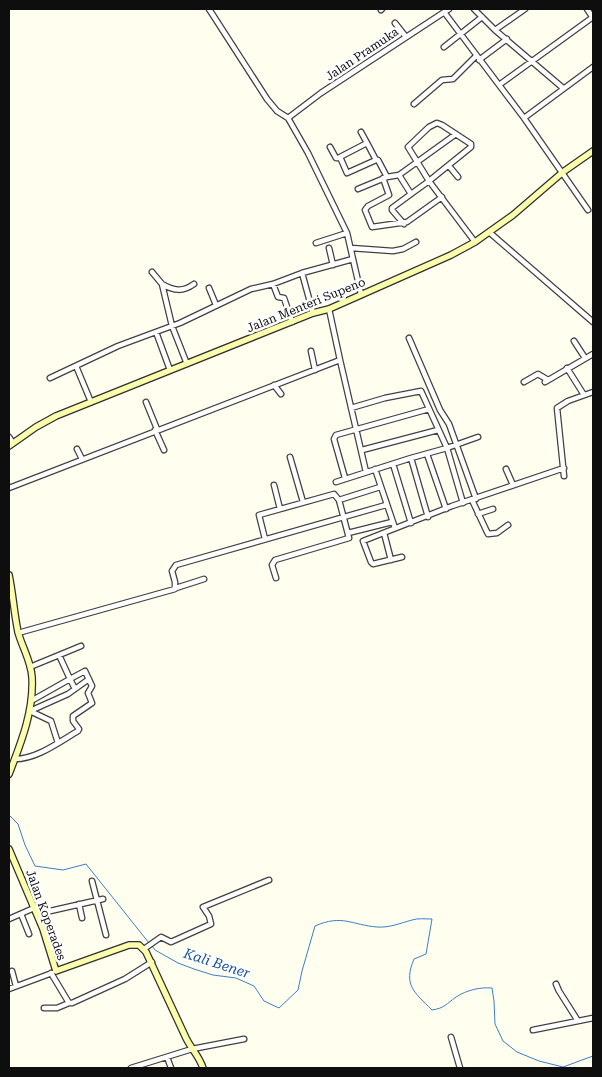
<svg xmlns="http://www.w3.org/2000/svg" width="602" height="1077" viewBox="0 0 602 1077" font-family="'Roboto Serif',serif">
  <rect width="100%" height="100%" fill="#fffeef"/>
  <g fill="none" stroke-linecap="round" stroke-linejoin="round">
    <path stroke="#3c7ecc" stroke-width="1" d="M9 815 18 824 25 845 35 866 63 870 86 864 149 943
      M152 946 155 950 178 963 194 969 213 975 236 978 254 986 264 1001 279 1008 298 990 302 971 315 926C342 914 352 925 377 927 389 928 401 923 412 920 418 918 425 919 432 919L426 954 414 959C403 985 414 992 432 1010 445 1008 446 1004 456 997 467 990 480 987 492 988L494 1001 495 1024 503 1041 517 1052 539 1061 563 1067 593 1056"/>
    <g stroke="#414141" stroke-width="7">
      <path id="street" d="M209 9 267 99 277 111 288 118 308 153 347 233 361 294
        M474 9 495 30 563 88
        M587 9 593 18
        M381 10 382 9
        M444 12 524 118 588 210
        M395 23 406 37
        M495 30 525 9
        M444 47 482 17
        M479 60 507 39
        M499 85 593 17
        M414 104 442 80 453 79 476 56
        M288 118 321 93 449 9
        M524 118 593 67
        M361 132 367 143
        M456 134 399 175 411 194 429 181 408 147 429 127 437 123 442 125 471 144V147L429 181 475 242
        M330 147 336 158H340
        M376 160 347 173 340 157 367 143 376 160H378L387 177
        M449 166 458 177
        M383 178 389 195 368 206 365 210 372 227 407 222 442 197
        M358 189 387 177 399 175
        M404 224 392 210V208L411 194
        M489 232 593 322
        M316 243 347 233
        M329 248 333 265
        M351 248 393 251 403 249 416 242
        M152 272 162 284 172 326 187 364
        M162 284C174 291 183 292 194 284
        M273 284 278 297 284 298 292 322
        M209 288 216 305
        M329 309 340 360
        M313 313 302 273 353 259
        M156 332 170 370
        M409 338 440 410 449 424 476 499
        M574 341 585 358
        M311 351 315 370
        M76 366 91 402
        M567 368 584 395
        M50 378 118 346 180 323 251 289 273 284 302 273
        M524 382 538 374 548 380
        M545 382 593 354
        M274 385 281 394
        M146 402 157 429
        M155 430 164 450
        M9 437 13 443
        M77 449 82 459
        M362 450 438 430
        M427 454 446 509
        M290 457 303 502
        M411 458 428 517
        M393 464 411 523
        M375 469 395 528
        M506 469 513 485
        M564 476 557 408 568 401 593 392
        M345 478 334 439 336 435 429 409
        M336 482 411 458 447 448 421 391 385 398 351 408
        M274 485 280 509
        M9 488 340 360 366 472
        M339 500 380 487
        M472 500 488 534 497 533 508 525
        M463 503 447 448 478 437
        M478 514 493 509
        M348 533 392 522
        M384 533 391 560
        M265 539 259 515 334 494 339 500 349 538 275 560 272 565 276 578
        M402 557 373 564 371 562 363 541 452 506 564 468
        M176 588 204 579
        M18 633 175 589V582L172 571 176 565 386 505
        M30 667 81 646
        M31 701 70 679 75 689
        M30 711 68 694 89 679
        M30 711 51 721 58 743
        M15 759C37 759 59 742 78 731L79 729 73 721V716L92 703 88 693 92 686 85 671 70 679 59 655
        M92 881 106 935
        M79 904 82 918
        M21 914 29 934
        M37 914 103 899
        M9 919 34 908
        M144 949 161 937 171 942 211 924 209 916 203 907 269 880
        M12 971 16 986
        M51 973 69 1003H72L125 979 152 962
        M556 984 559 991 578 1021
        M9 989 52 973
        M44 1008H57L69 1003
        M533 1030 593 1018
        M451 1037 460 1068
        M167 1057 171 1068
        M131 1068 192 1049 244 1039"/>
    </g>
    <g stroke="#303030" stroke-width="8">
      <path id="secondary" d="M9 446 36 427 56 416 313 313 329 309 451 255 475 242 513 215 563 172 593 151
        M9 575C13 594 14 613 18 632 22 647 31 661 32 677 34 711 21 743 9 774
        M9 849 43 929 56 971 129 945H139L146 952 186 1038C192 1050 199 1056 203 1068"/>
    </g>
    <use href="#street" stroke="#fff" stroke-width="4.5"/>
    <use href="#secondary" stroke="#fbfeab" stroke-width="5.5"/>
  </g>
  <g text-anchor="middle" stroke-width="5" stroke-linejoin="round" paint-order="stroke">
    <g font-size="12" fill="#0e0e0e" stroke="#fff">
      <text transform="translate(362 54) rotate(-34)" y="4">Jalan Pramuka</text>
      <text transform="translate(306 305) rotate(-22)" y="4">Jalan Menteri Supeno</text>
      <text transform="translate(46 915) rotate(70)" y="4">Jalan Koperades</text>
    </g>
    <g font-size="14" font-style="italic" fill="#18519e" stroke="#fff">
      <text transform="translate(217 963) rotate(18)" y="5">Kali Bener</text>
    </g>
  </g>
  <rect width="602" height="1077" fill="none" stroke="#0e0e0e" stroke-width="20"/>
</svg>
